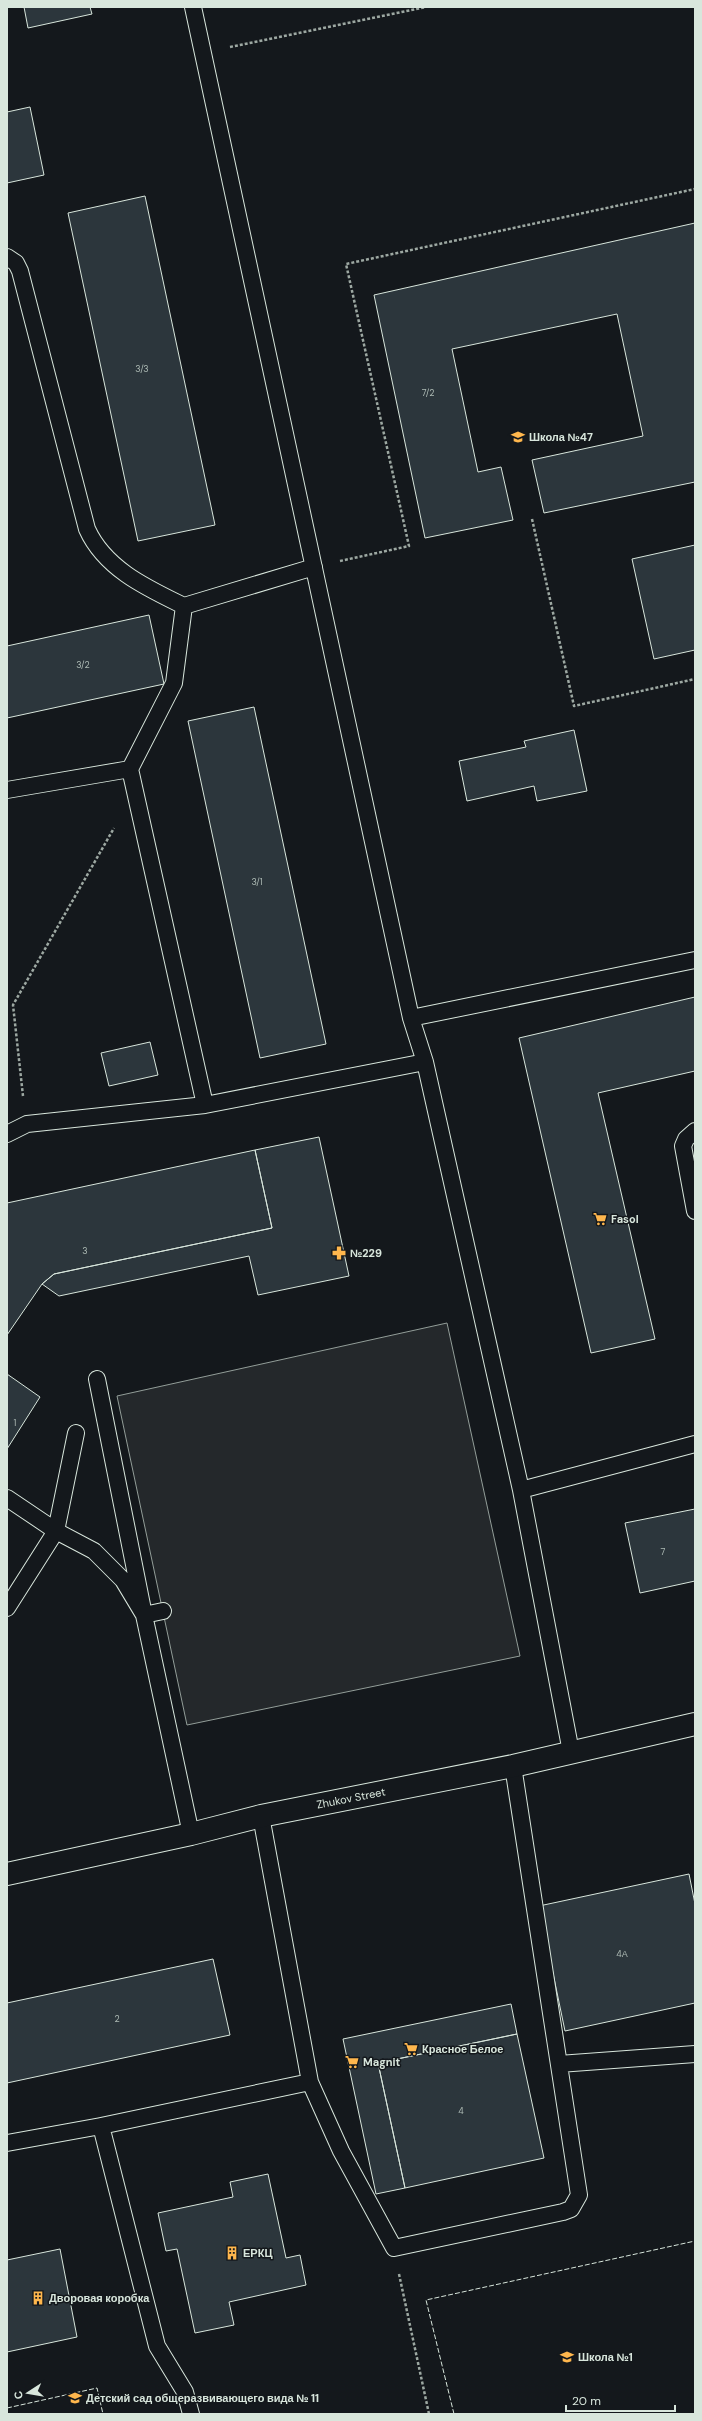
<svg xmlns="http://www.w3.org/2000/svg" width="702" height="2421" viewBox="0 0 702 2421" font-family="'DM Sans',sans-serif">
  <rect width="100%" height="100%" fill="#14181c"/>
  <path fill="#24282b" stroke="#939e99" d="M447 1323 520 1656 187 1725 117 1396Z"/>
  <path fill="#2c363c" stroke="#d8e6dc" d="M24 7H90L92 14 28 28Z
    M30 107 44 175 7 183V112Z
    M145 196 215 525 138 541 68 213Z
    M695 223V482L544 513 532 460 643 436 617 314 452 349 478 472 501 467 513 520 425 538 374 295Z
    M695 545V650L654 659 632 559Z
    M149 615 164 684 7 718V646Z
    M254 707 326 1044 260 1058 188 721Z
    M574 730 587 791 537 801 534 786 467 801 459 761 526 747 524 741Z
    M695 997V1071L598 1093 655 1339 591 1353 519 1038Z
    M150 1042 158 1075 109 1086 101 1053Z
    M319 1137 349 1276 258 1295 249 1256 59 1296 42 1284 54 1274 272 1228 255 1150Z
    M255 1150 272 1228 54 1274 42 1284 7 1335V1203Z
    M7 1374 40 1397 7 1449Z
    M695 1509V1581L640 1593 625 1523Z
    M689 1874 695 1904V2003L565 2031 539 1906Z
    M213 1959 230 2035 7 2083V2003Z
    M511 2004 517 2034 378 2063 405 2188 376 2194 343 2039Z
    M517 2034 544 2158 405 2188 378 2063Z
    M268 2174 286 2258 300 2255 306 2285 229 2302 234 2325 195 2333 177 2249 166 2251 158 2213 233 2197 230 2182Z
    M60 2249 77 2337 7 2352V2260Z"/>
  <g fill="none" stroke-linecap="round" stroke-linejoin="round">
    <g stroke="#d8e6dc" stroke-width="18">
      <path id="lane" d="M193 7 411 1018 425 1062 521 1490 571 1752
        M7 257 16 263 20 271 87 529C105 569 147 588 184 606L314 567
        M130 769 174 683 184 606
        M7 790 130 769 205 1105
        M411 1018 695 960
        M695 1131 686 1139 683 1146 695 1211
        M7 1134 27 1124 205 1105 425 1062
        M97 1379 144 1615 163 1611
        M521 1490 695 1444
        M7 1498 56 1531 94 1551 123 1580 144 1615 191 1834
        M7 1608 56 1531 76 1433
        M261 1816 310 2082 341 2151 394 2248 563 2212 571 2209 579 2195 513 1766
        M559 2064 695 2054
        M101 2126 157 2346 185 2392 191 2414
        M7 2143 101 2126 310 2082"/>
    </g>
    <g stroke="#d8e6dc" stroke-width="24">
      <path id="secondary" d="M7 1874 191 1834 261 1816 513 1766 695 1724"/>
    </g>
    <path stroke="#9da8a2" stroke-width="2.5" stroke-dasharray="3 2" stroke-linecap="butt" d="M230 47 426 7
      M532 519 574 706 695 679
      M340 561 409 546 346 264 695 189
      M23 1096 13 1005 114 828
      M399 2274 429 2414"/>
    <use href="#lane" stroke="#14181c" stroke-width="16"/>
    <use href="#secondary" stroke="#14181c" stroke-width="22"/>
    <path stroke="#d8e6dc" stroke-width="1" stroke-dasharray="5 2" stroke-linecap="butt" d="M7 2408 97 2388 103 2414
      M454 2414 426 2300 695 2241"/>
  </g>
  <defs>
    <g id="school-bare" transform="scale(1.08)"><path d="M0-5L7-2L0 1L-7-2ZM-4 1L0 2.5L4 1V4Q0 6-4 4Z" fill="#ffb74d" stroke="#14181c" stroke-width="2.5" paint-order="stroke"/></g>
    <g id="supermarket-bare" transform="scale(1.08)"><path d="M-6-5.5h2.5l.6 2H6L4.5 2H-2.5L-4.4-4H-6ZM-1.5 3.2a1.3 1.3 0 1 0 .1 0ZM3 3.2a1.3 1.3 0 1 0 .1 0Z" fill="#ffb74d" stroke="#14181c" stroke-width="2.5" paint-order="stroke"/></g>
    <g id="pharmacy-bare" transform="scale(1.08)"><path d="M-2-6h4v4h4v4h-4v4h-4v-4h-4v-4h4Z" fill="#ffb74d" stroke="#14181c" stroke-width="2.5" paint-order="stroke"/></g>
    <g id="building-bare" transform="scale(1.08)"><path d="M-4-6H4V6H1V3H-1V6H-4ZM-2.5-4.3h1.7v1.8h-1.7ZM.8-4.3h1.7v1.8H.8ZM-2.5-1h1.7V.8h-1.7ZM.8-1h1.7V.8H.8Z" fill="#ffb74d" stroke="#14181c" stroke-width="2.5" paint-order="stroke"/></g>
  </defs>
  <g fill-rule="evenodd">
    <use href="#school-bare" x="518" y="437"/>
    <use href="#supermarket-bare" x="600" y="1219"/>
    <use href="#pharmacy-bare" x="339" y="1253"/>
    <use href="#supermarket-bare" x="411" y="2049"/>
    <use href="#supermarket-bare" x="352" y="2062"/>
    <use href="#building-bare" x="232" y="2253"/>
    <use href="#building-bare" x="38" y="2298"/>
    <use href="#school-bare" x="567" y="2357"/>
    <use href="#school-bare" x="75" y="2398"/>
  </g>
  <g text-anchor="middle" stroke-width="3" stroke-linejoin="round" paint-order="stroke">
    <g font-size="9" fill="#adbab4">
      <text x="142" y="372">3/3</text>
      <text x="428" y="396">7/2</text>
      <text x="83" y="668">3/2</text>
      <text x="257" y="885">3/1</text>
      <text x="85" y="1254">3</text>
      <text x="15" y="1426">1</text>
      <text x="663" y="1555">7</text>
      <text x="622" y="1957">4А</text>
      <text x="117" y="2022">2</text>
      <text x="461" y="2114">4</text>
    </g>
    <g font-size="11" font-weight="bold" fill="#d8e6dc" stroke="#14181c" text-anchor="start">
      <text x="529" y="441">Школа №47</text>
      <text x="611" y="1223">Fasol</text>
      <text x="350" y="1257">№229</text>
      <text x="422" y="2053">Красное Белое</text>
      <text x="363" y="2066">Magnit</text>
      <text x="243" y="2257">ЕРКЦ</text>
      <text x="49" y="2302">Дворовая коробка</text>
      <text x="578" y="2361">Школа №1</text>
      <text x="86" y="2402">Детский сад общеразвивающего вида № 11</text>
    </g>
    <g font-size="11" fill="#d8e6dc" stroke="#14181c">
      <text transform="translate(351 1798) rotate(-11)" y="4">Zhukov Street</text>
    </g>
  </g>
  <rect width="702" height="2421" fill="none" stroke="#d8e6dc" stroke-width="16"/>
  <g transform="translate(28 2393) rotate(258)" stroke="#14181c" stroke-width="3" paint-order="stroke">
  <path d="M0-3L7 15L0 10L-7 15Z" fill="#d8e6dc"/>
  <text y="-6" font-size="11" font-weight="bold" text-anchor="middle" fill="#d8e6dc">С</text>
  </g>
  <path d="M566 2405v6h109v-6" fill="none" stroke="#d8e6dc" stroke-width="2"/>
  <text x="572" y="2405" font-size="12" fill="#d8e6dc" stroke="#14181c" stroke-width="3" paint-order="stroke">20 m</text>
</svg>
